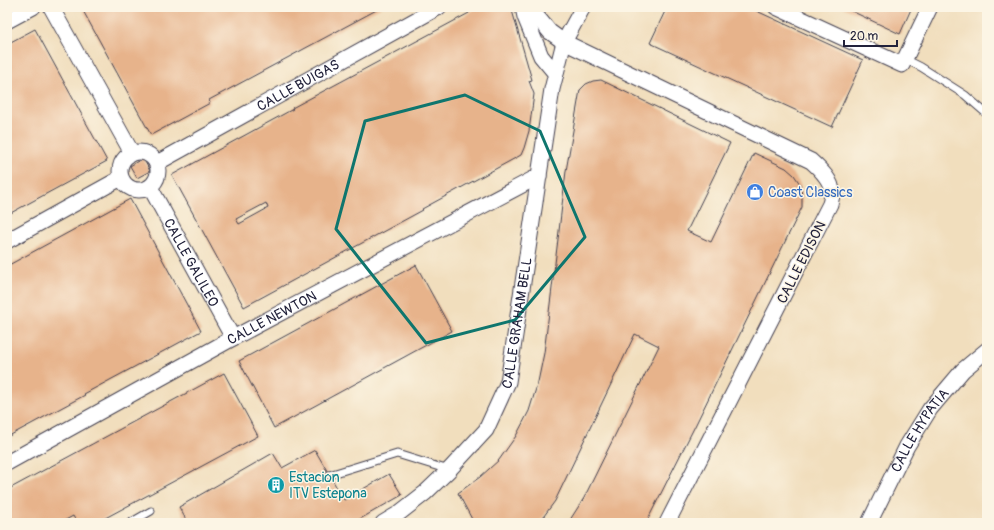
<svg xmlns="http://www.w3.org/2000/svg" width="994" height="530" viewBox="0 0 994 530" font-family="Pangolin,sans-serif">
  <rect width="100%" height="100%" fill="#fcf5e5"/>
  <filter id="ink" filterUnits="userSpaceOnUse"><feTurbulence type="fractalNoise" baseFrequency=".025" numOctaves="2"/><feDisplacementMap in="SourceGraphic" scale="8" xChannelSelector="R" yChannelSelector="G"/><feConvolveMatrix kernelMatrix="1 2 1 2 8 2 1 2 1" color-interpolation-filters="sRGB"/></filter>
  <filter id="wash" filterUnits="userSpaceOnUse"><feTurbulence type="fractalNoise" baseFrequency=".012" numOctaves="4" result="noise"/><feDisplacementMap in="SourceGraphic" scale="16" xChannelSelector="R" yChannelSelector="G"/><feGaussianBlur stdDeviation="0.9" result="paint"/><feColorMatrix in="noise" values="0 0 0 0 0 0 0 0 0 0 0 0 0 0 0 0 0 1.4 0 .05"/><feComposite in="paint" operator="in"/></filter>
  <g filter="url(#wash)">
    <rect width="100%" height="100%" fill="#f1debd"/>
    <g id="blocks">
      <path fill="#e7b38b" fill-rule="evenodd" d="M81 7H382L209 100 210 103 151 135Z
        M478 7H511L532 80 529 81 534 94 529 131 524 148 521 155 422 209 423 210 244 307 172 175 293 109 292 108 469 13V12ZM266 203 268 208 239 224 236 219Z
        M667 7H748L863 60 832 127 650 43Z
        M843 7H912L900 34Z
        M35 29 107 161 7 215V44Z
        M601 80 730 143 687 231 711 242 754 153 786 168 794 175 800 184 802 196V207L695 426 646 523H568L584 498 659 346 635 334 555 501 541 520 538 523H474L458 493 480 477 499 460 516 436 529 411 538 382 544 353 559 231 566 171 580 90 586 84 593 81Z
        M143 158 150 171 137 178 130 166Z
        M130 199 201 331 84 394 85 395 7 437V266Z
        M416 265 452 331 274 428 239 361Z
        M224 373 258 436 96 523H77L73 516 60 523H7V490Z
        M315 450 344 500 389 474 402 495 353 523H188L179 507 273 453 282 468Z"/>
    </g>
  </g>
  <g filter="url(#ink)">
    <use href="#blocks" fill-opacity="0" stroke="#413e4e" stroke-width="1"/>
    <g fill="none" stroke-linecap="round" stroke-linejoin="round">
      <g stroke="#413e4e" stroke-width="9">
        <path id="lane" d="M905 59 921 67 965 95 987 114
          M329 475 397 454 449 470
          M130 523 151 511"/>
      </g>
      <g stroke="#413e4e" stroke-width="17">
        <g id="street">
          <path d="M51 7 132 153"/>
          <path d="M523 7 525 17 541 56 556 74"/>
          <path d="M529 7 550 32 564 42 811 161C820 169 833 181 832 194 832 197 831 200 830 204L667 523"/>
          <path d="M776 7 902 65 930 7"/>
          <path d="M7 21 33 7"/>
          <circle cx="139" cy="171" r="19"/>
          <path id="s1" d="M157 163 439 7"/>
          <path id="s2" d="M150 187 233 338"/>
          <path d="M7 241 121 178"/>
          <path id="s3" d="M7 463 233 338 539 176"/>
          <path id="s4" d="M383 523 398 514 425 493 449 470 486 430 508 382 552 89 564 42 583 7"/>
          <path id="s5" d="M869 523 907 446 930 409 963 370 987 350"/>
        </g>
      </g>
      <use href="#lane" stroke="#fff" stroke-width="7"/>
      <use href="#street" stroke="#fff" stroke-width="15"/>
    </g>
  </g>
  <path fill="none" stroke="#0f766e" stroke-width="3" stroke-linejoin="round" d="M465 95 540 131 585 237 515 320 426 343 336 229 365 121Z"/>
  <defs>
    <g id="shop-disc" transform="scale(0.9)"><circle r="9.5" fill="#3f7fe0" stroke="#fcf5e5"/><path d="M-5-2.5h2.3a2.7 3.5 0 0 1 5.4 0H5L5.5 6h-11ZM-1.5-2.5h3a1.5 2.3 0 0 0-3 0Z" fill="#fff"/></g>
    <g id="building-disc" transform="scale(0.9)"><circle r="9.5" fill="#0f9aa8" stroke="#fcf5e5"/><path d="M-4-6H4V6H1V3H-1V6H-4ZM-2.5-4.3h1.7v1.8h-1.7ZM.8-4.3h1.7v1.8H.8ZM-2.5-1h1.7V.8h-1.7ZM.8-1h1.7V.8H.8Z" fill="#fff"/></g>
  </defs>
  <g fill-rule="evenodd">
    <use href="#shop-disc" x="755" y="192"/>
    <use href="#building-disc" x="276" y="485"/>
  </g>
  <g text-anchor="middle" stroke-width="3" stroke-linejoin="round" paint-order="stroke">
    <g font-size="14" fill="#22223b" stroke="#fcf5e5">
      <text dy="5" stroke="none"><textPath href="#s1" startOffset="161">CALLE BUIGAS</textPath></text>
      <text transform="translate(801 262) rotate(-63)" y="5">CALLE EDISON</text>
      <text dy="5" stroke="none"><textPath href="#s2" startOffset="86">CALLE GALILEO</textPath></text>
      <text dy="5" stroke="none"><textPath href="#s3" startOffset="302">CALLE NEWTON</textPath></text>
      <text dy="5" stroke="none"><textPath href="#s4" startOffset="252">CALLE GRAHAM BELL</textPath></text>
      <text dy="5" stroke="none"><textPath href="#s5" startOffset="106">CALLE HYPATIA</textPath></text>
    </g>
    <g font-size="14" fill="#366cbe" stroke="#fcf5e5" text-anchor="start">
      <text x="768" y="197">Coast Classics</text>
    </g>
    <g font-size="14" fill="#0d838f" stroke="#fcf5e5" text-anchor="start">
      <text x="289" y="482">Estacion<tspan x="289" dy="16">ITV Estepona</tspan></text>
    </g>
  </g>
  <rect width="994" height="530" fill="none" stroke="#fcf5e5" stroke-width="24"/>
  <path d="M844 40v6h53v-6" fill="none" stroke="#22223b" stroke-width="2"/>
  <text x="850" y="40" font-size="12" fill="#22223b" stroke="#fcf5e5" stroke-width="3" paint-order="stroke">20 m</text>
</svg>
